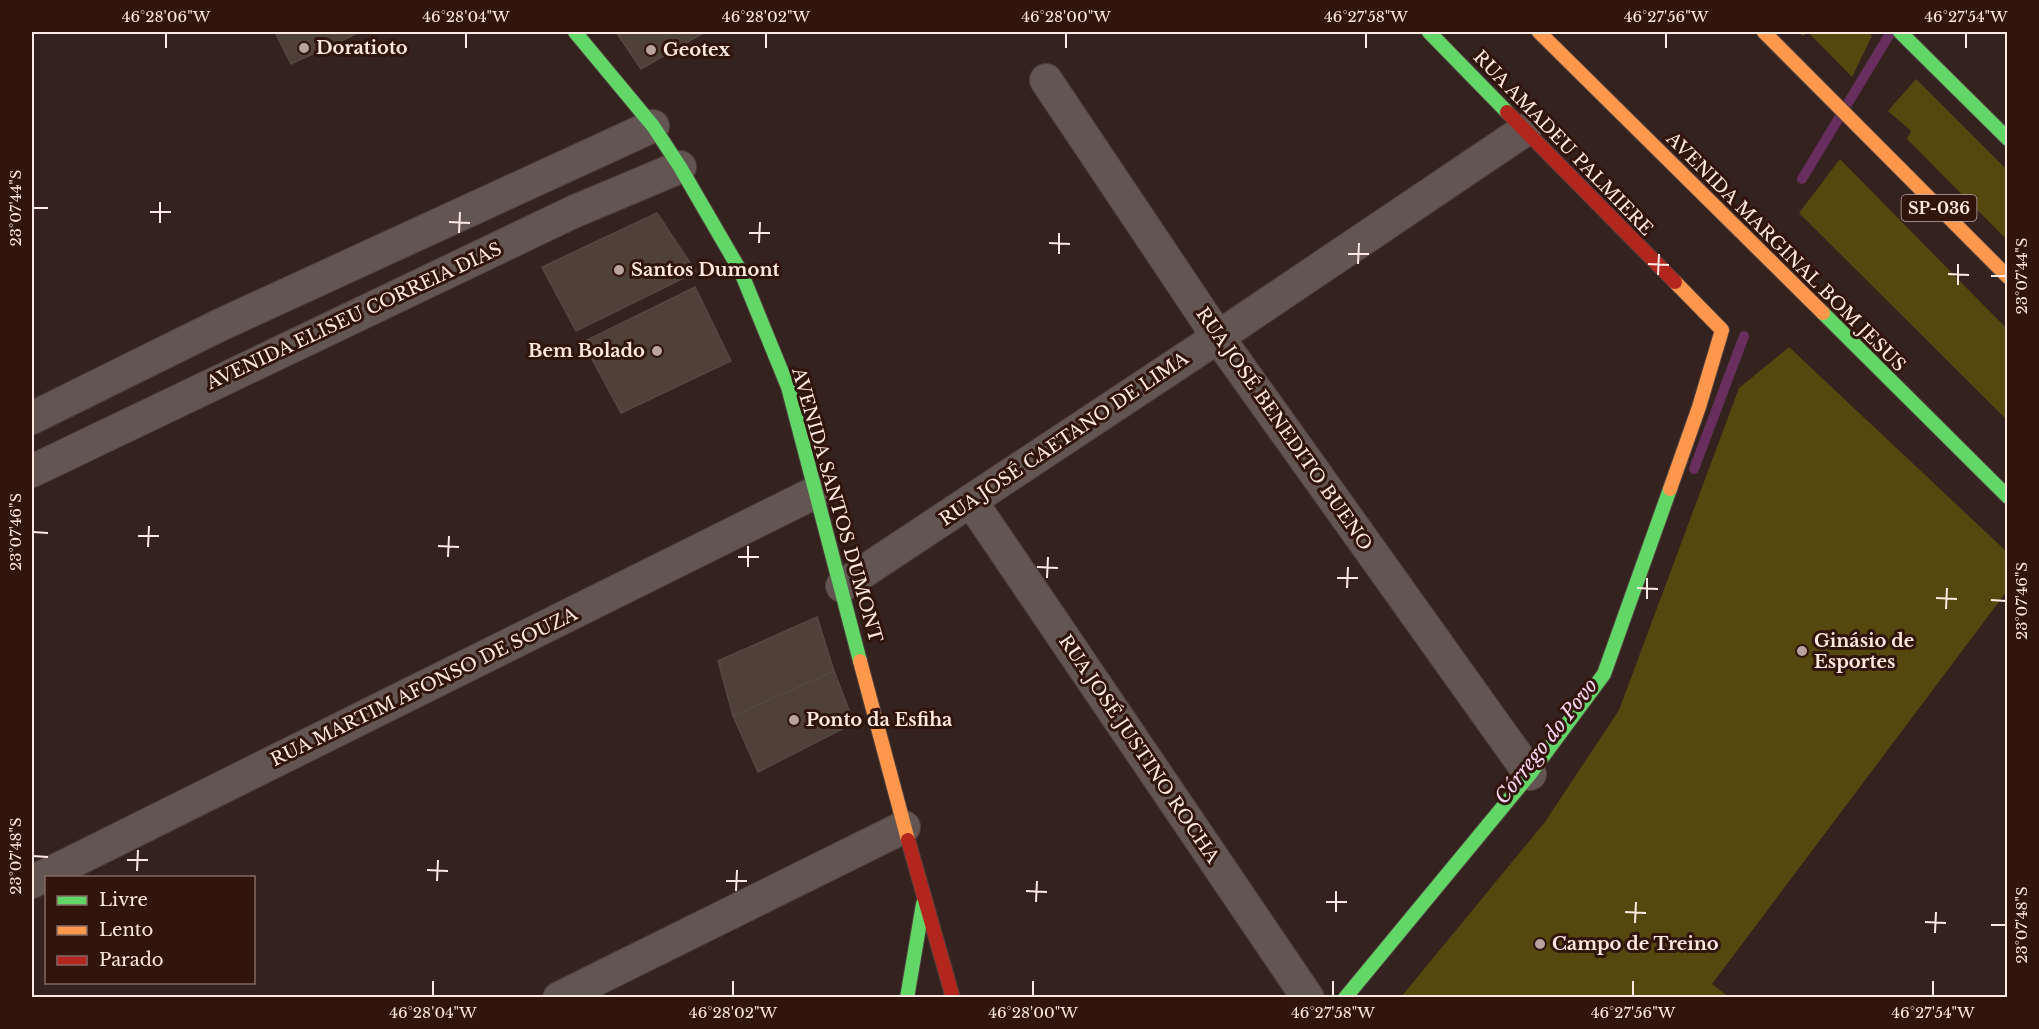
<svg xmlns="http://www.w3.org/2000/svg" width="2039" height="1029" viewBox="0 0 2039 1029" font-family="'Libre Baskerville',serif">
  <rect width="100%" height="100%" fill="#33221e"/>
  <path fill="#54480e" d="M1798 32H1868L1872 36 1852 77 1808 32 1803 36Z
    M1916 79 2007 170V240L1907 139 1911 131 1888 111Z
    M1840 159 2007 329V420L1799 213Z
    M1789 347 2007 552V591L1712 984 1729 997H1401L1545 822 1619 710 1739 388Z"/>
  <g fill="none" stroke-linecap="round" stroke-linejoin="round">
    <path stroke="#682e5d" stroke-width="10" d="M1802 179 1891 32
      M1694 469 1744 336"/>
  </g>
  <path fill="#4f4038" stroke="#554842" stroke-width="1.5" d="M275 32H360L291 64Z
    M616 32H705L641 69Z
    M657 213 696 272 576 331 542 267Z
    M695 287 731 361 621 413 583 342Z
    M817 617 834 671 733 716 718 661Z
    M834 671 854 723 758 772 733 716Z"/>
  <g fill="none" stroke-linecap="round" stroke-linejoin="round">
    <g stroke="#50403d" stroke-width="34">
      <path id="street" d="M1046 80 1218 337 1530 774
        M32 418 220 325 653 126
        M32 471 573 212 680 167
        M971 501 1308 998
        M842 586 1218 337 1525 130
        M32 882 816 492
        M559 998 904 827"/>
    </g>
    <g stroke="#50403d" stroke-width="16">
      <path id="fast" d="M575 32 653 126 680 167 741 272 788 387 860 661
        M1429 32 1507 112
        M1900 32 2008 139
        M1823 313 2008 497
        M907 998 923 904
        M1345 998 1530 774 1604 674 1670 489"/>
    </g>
    <g stroke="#50403d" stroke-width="16">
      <path id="slow" d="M1539 32 1823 313
        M1764 32 2008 277
        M1670 489 1699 407 1722 330 1675 282
        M860 661 908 840"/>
    </g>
    <g stroke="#50403d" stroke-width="16">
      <path id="jam" d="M1507 112 1675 282
        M908 840 953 998"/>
    </g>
    <use href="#street" stroke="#625552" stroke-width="32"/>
    <use href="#fast" stroke="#63d668" stroke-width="14"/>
    <use href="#slow" stroke="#ff974d" stroke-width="14"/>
    <use href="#jam" stroke="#b3261e" stroke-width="14"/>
  </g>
  <path fill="none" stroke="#ffe9e3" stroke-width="2" d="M166 48V33M466 48V33M766 48V33M1066 48V33M1366 48V33M1666 48V33M1966 48V33M33 208H48M150 212H171M449 222 470 223M160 223V202M459 233 460 212M749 233H770M759 243 760 222M1049 243 1070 244M1059 254V233M1348 254H1369M1358 264 1359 243M1648 264 1669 265M1948 274 1969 275M1658 275 1659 254M1991 276H2006M1958 285V264M33 532 48 533M138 536H159M438 546 459 547M148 547 149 526M448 557 449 536M738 557H759M748 567V546M1037 567 1058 568M1047 578 1048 557M1337 578H1358M1347 588 1348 567M1637 588 1658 589M1936 598 1957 599M1647 599V578M1991 600 2006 601M1946 609 1947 588M33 856 48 857M127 860H148M427 870 448 871M137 871 138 850M437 881 438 860M726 881H747M736 891 737 870M1026 891 1047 892M1036 902 1037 881M1326 902H1347M1336 912V891M1625 912 1646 913M1925 922 1946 923M1635 923 1636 902M1991 925H2006M1935 933 1936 912M433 996V981M733 996V981M1033 996V981M1333 996V981M1633 996V981M1933 996V981"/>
  <g fill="#b8a39e" stroke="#31140c" stroke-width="2">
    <circle cx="304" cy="48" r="6"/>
    <circle cx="651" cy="50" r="6"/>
    <circle cx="619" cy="270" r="6"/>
    <circle cx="657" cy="351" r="6"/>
    <circle cx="1802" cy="651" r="6"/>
    <circle cx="794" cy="720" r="6"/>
    <circle cx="1540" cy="944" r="6"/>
  </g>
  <g text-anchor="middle" stroke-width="6" stroke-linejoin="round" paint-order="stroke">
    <rect fill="#31140c" stroke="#c1a9a2" stroke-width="1.5" x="1901.5" y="195" width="75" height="26" rx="4.5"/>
    <g font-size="16" font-weight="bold" fill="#ffe9e3">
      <text x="1939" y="214">SP-036</text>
    </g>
    <g font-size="18" font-weight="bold" fill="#ffe9e3" stroke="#31140c" text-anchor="start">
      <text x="316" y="54">Doratioto</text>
      <text x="663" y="56">Geotex</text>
      <text x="631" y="276">Santos Dumont</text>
      <text x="645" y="357" text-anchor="end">Bem Bolado</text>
      <text x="1814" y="647">Ginásio de<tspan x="1814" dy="21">Esportes</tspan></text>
      <text x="806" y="726">Ponto da Esfiha</text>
      <text x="1552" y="950">Campo de Treino</text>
    </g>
    <g font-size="18" fill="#ffe9e3" stroke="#31140c">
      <text transform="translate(1563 143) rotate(46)" y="6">RUA AMADEU PALMIERE</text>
      <text transform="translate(1786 252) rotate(45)" y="6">AVENIDA MARGINAL BOM JESUS</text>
      <text transform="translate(354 316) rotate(-25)" y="6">AVENIDA ELISEU CORREIA DIAS</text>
      <text transform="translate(1284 429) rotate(55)" y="6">RUA JOSÉ BENEDITO BUENO</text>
      <text transform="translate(1064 439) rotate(-34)" y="6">RUA JOSÉ CAETANO DE LIMA</text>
      <text transform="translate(837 505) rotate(74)" y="6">AVENIDA SANTOS DUMONT</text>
      <text transform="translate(424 687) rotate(-26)" y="6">RUA MARTIM AFONSO DE SOUZA</text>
      <text transform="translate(1139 749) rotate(56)" y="6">RUA JOSÉ JUSTINO ROCHA</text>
    </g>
    <g font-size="20" font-style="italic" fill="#fbd5f3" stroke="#31140c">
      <text transform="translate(1546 741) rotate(-52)" y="7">Córrego do Povo</text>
    </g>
  </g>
  <rect width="2039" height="1029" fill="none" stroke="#31140c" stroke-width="66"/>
  <rect x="45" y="876" width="210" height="108" fill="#31140c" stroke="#836962" stroke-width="1.5"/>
  <rect x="57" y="896" width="30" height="9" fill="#63d668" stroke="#836962" stroke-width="1.5"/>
  <text x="99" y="906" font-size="18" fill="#ffe9e3">Livre</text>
  <rect x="57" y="926" width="30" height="9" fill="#ff974d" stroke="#836962" stroke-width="1.5"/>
  <text x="99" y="936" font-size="18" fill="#ffe9e3">Lento</text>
  <rect x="57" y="956" width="30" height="9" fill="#b3261e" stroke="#836962" stroke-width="1.5"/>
  <text x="99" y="966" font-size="18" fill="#ffe9e3">Parado</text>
  <rect x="33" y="33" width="1973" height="963" fill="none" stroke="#ffe9e3" stroke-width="2"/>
  <g font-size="15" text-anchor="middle" fill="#ffe9e3">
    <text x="166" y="22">46°28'06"W</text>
    <text x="466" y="22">46°28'04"W</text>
    <text x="766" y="22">46°28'02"W</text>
    <text x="1066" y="22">46°28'00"W</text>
    <text x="1366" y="22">46°27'58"W</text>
    <text x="1666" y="22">46°27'56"W</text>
    <text x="1966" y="22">46°27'54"W</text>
    <text transform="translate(16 208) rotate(-90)" y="5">23°07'44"S</text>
    <text transform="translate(2022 276) rotate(-90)" y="5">23°07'44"S</text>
    <text transform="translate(16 532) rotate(-90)" y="5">23°07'46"S</text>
    <text transform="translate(2022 601) rotate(-90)" y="5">23°07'46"S</text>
    <text transform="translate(16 856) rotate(-90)" y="5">23°07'48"S</text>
    <text transform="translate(2022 925) rotate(-90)" y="5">23°07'48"S</text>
    <text x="433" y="1018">46°28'04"W</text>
    <text x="733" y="1018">46°28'02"W</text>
    <text x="1033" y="1018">46°28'00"W</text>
    <text x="1333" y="1018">46°27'58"W</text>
    <text x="1633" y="1018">46°27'56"W</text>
    <text x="1933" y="1018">46°27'54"W</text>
  </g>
</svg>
